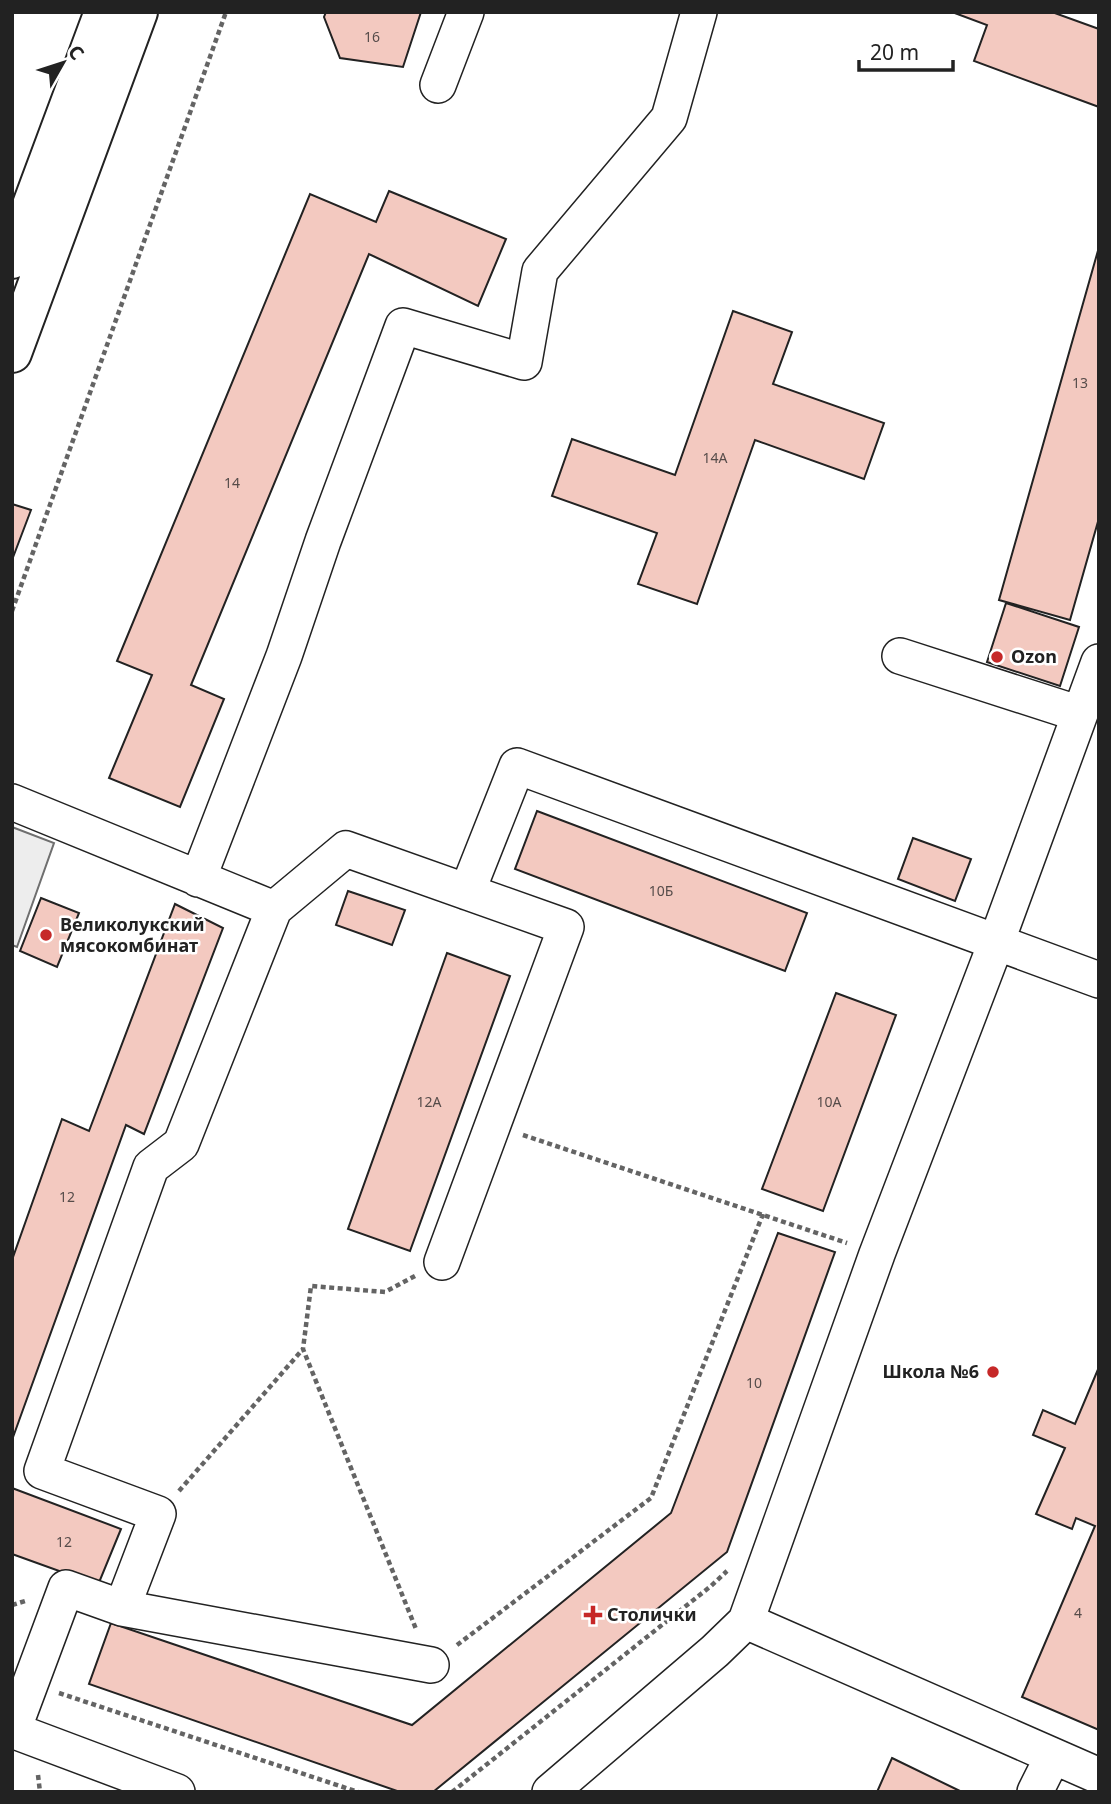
<svg xmlns="http://www.w3.org/2000/svg" width="1111" height="1804" viewBox="0 0 1111 1804" font-family="'Noto Sans',sans-serif">
  <rect width="100%" height="100%" fill="#fff"/>
  <path fill="#ededed" stroke="#6f6f6f" stroke-width="2" d="M12 827 54 843 17 947 12 945Z"/>
  <path fill="#f3c9c0" stroke="#222" stroke-width="2" d="M326 12H421L403 67 340 58 324 17Z
    M952 12H1052L1099 29V107L974 61 987 25Z
    M389 191 506 239 478 306 369 254 191 685 224 699 180 807 109 778 152 675 117 661 310 194 376 222Z
    M1099 247V518L1070 620 999 600Z
    M733 311 792 332 773 384 884 423 864 479 755 440 697 604 638 584 657 533 552 496 572 439 675 475Z
    M12 504 31 510 12 560Z
    M1006 603 1079 627 1060 686 987 662Z
    M537 811 807 913 785 971 515 869Z
    M913 838 971 859 955 901 898 879Z
    M348 891 405 910 392 945 336 925Z
    M41 898 79 913 57 967 20 951Z
    M175 904 223 928 144 1134 126 1125 12 1440V1260L62 1119 89 1131Z
    M447 953 510 976 410 1251 348 1229Z
    M836 993 896 1015 823 1211 762 1189Z
    M778 1233 835 1252 727 1552 433 1792H400L89 1684 111 1623 412 1725 671 1513Z
    M1099 1367V1730L1022 1697 1095 1526 1076 1518 1072 1529 1036 1514 1065 1448 1033 1435 1043 1410 1075 1424Z
    M12 1488 121 1529 98 1585 12 1554Z
    M892 1758 962 1792H877Z"/>
  <g fill="none" stroke-linecap="round" stroke-linejoin="round">
    <g stroke="#222" stroke-width="38">
      <path id="minor" d="M438 85 466 12
        M900 656 1080 714
        M12 802 274 909 181 1144 151 1167 42 1471 158 1514 122 1608
        M198 879 284 656 323 541 403 326 524 362 540 271 669 118 699 12
        M467 892 517 766 1099 980
        M274 909 346 849 566 927 442 1262
        M746 1621 877 1254 996 943 1099 662
        M12 1730 177 1792
        M13 1730 66 1588 122 1608 431 1665
        M550 1792 715 1651 746 1621 1099 1776
        M1035 1792 1053 1756"/>
    </g>
    <g stroke="#222" stroke-width="42">
      <path id="major" d="M12 259 104 12
        M12 353 138 12"/>
    </g>
    <path stroke="#646464" stroke-width="4.5" stroke-dasharray="5 3.5" stroke-linecap="butt" d="M12 611 226 12
      M523 1135 847 1243
      M415 1276 385 1292 311 1286 303 1349 416 1629
      M179 1491 303 1349
      M12 1605 25 1601
      M457 1645 651 1498 763 1214
      M59 1693 358 1792
      M38 1775 40 1792
      M452 1792 711 1586 727 1571"/>
    <use href="#minor" stroke="#fff" stroke-width="35"/>
    <use href="#major" stroke="#fff" stroke-width="38"/>
  </g>
  <g fill="#c62828" stroke="#fff" stroke-width="2.5">
    <circle cx="997" cy="657" r="7"/>
    <circle cx="46" cy="935" r="7"/>
    <circle cx="993" cy="1372" r="7"/>
    <path d="M589.5 1604.5h7v7h7v7h-7v7h-7v-7h-7v-7h7z"/>
  </g>
  <g text-anchor="middle" stroke-width="5" stroke-linejoin="round" paint-order="stroke">
    <g font-size="14" fill="#564c4a">
      <text x="372" y="42">16</text>
      <text x="1080" y="388">13</text>
      <text x="715" y="463">14А</text>
      <text x="232" y="488">14</text>
      <text x="661" y="896">10Б</text>
      <text x="429" y="1107">12А</text>
      <text x="829" y="1107">10А</text>
      <text x="67" y="1202">12</text>
      <text x="754" y="1388">10</text>
      <text x="64" y="1547">12</text>
      <text x="1078" y="1618">4</text>
    </g>
    <g font-size="18" font-weight="bold" fill="#222" stroke="#fff" text-anchor="start">
      <text x="1011" y="663">Ozon</text>
      <text x="60" y="931">Великолукский<tspan x="60" dy="21">мясокомбинат</tspan></text>
      <text x="979" y="1378" text-anchor="end">Школа №6</text>
      <text x="607" y="1621">Столички</text>
    </g>
  </g>
  <rect width="1111" height="1804" fill="none" stroke="#222222" stroke-width="28"/>
  <g transform="translate(63 63) rotate(51)" stroke="#ffffff" stroke-width="5" paint-order="stroke">
  <path d="M0-5L12 26L0 18L-12 26Z" fill="#222222"/>
  <text y="-10" font-size="19" font-weight="bold" text-anchor="middle" fill="#222222">С</text>
  </g>
  <path d="M859 60v10h94v-10" fill="none" stroke="#222222" stroke-width="3.5"/>
  <text x="870" y="60" font-size="21" fill="#222222" stroke="#ffffff" stroke-width="5" paint-order="stroke">20 m</text>
</svg>
